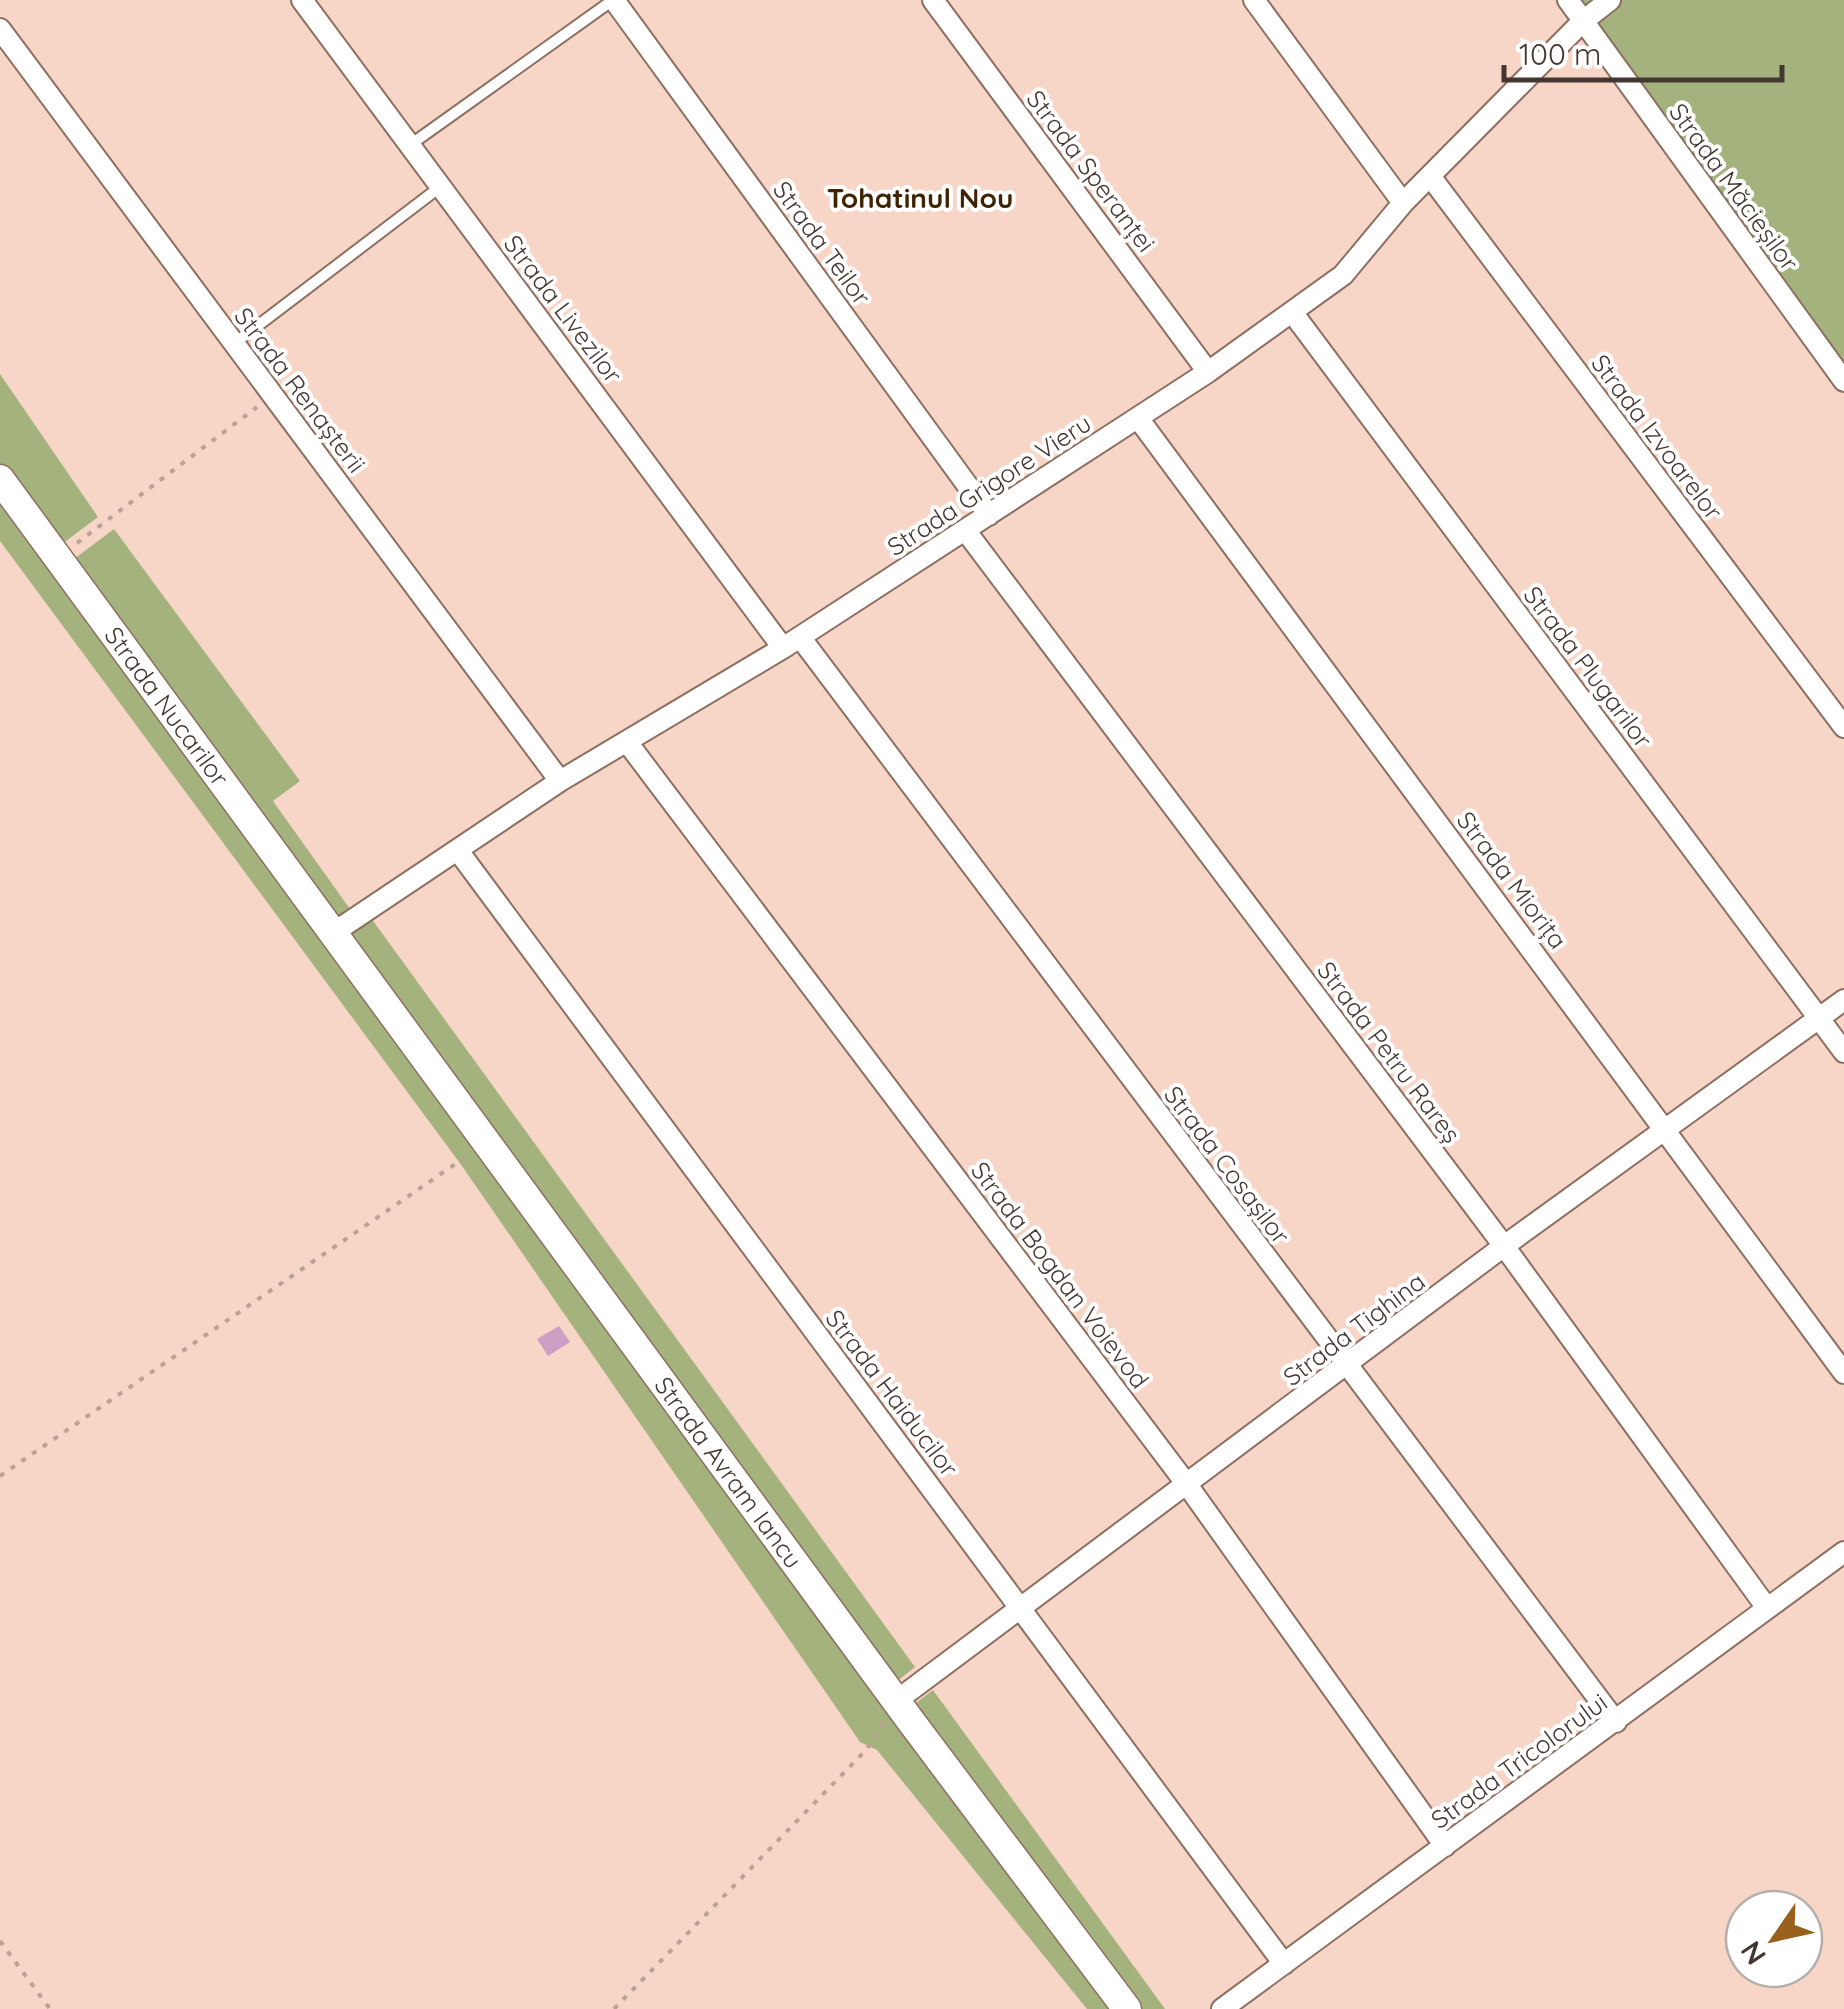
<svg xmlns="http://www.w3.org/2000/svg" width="1844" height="2009" viewBox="0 0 1844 2009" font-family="Quicksand,sans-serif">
  <rect width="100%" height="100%" fill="#f8d6c7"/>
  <path fill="#a4b37d" d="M1581 0H1844V366L1579 2Z
    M0 374 98 517 58 547 0 468Z
    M0 496 1115 2009H1087L877 1750 860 1742 462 1166 0 541Z
    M114 529 300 781 273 801 350 909 335 920 70 562Z
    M371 918 915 1667 895 1683 346 934Z
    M933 1690 1165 2009H1137L912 1706Z"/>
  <path fill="#cf9ec4" d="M559 1326 570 1342 548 1356 537 1339Z"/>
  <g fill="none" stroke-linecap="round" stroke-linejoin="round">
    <g stroke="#8d6f61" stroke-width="14">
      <path id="lane" d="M410 145 613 0
        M235 343 440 187"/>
    </g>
    <g stroke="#8d6f61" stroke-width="24">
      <path id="street" d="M302 0 783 648
        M614 0 989 515
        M933 0 1208 372
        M1254 0 1403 203
        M1568 0 1844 381
        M0 29 560 781
        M1430 176 1844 727
        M1292 312 1844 1052
        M1138 418 1844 1373
        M965 530 1504 1246 1767 1608
        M800 637 1616 1722
        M627 742 1188 1486 1445 1846
        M459 852 1284 1964
        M333 933 560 781 783 648 1208 372 1343 275 1403 203 1583 21 1610 0
        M896 1701 1504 1246 1844 1000
        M1222 2009 1844 1552"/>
    </g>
    <g stroke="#8d6f61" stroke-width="31">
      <g id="secondary">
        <path id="s1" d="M0 479 910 1720 1127 2009"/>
      </g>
    </g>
    <path stroke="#bca195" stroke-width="4" stroke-dasharray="5 8" stroke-linecap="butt" d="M77 543 257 407
      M0 1476 470 1154
      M0 1941 50 2009
      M614 2009 867 1749 884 1721"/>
    <use href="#lane" stroke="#fff" stroke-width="10"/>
    <use href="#street" stroke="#fff" stroke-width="20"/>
    <use href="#secondary" stroke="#fff" stroke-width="28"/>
  </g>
  <g text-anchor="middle" stroke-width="8" stroke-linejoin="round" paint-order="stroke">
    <g font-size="25" fill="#443630" stroke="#fff">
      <text transform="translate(1091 171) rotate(53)" y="9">Strada Speranței</text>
      <text transform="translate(1734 187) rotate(54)" y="9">Strada Măcieșilor</text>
      <text transform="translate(822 243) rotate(54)" y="9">Strada Teilor</text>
      <text transform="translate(563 309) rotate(53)" y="9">Strada Livezilor</text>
      <text transform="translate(300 390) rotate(53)" y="9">Strada Renașterii</text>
      <text transform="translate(1657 437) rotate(53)" y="9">Strada Izvoarelor</text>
      <text transform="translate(989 485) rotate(-33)" y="9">Strada Grigore Vieru</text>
      <text transform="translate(1588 667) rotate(53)" y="9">Strada Plugarilor</text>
      <text dy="9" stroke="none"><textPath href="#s1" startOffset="282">Strada Nucarilor</textPath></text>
      <text transform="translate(1512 880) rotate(53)" y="9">Strada Miorița</text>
      <text transform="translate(1389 1052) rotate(53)" y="9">Strada Petru Rareș</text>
      <text transform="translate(1227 1165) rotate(53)" y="9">Strada Cosașilor</text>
      <text transform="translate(1060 1275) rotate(53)" y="9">Strada Bogdan Voievod</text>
      <text transform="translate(1354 1329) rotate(-37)" y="9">Strada Tighina</text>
      <text transform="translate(892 1393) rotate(53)" y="9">Strada Haiducilor</text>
      <text dy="9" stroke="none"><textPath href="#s1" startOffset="1232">Strada Avram Iancu</textPath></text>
      <text transform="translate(1519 1761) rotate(-36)" y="9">Strada Tricolorului</text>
    </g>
    <g font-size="28" font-weight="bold" fill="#3f2404" stroke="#fff">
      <text x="920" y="208">Tohatinul Nou</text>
    </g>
  </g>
  <g transform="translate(1774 1939) rotate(236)"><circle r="48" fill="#ffffff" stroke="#b4afac" stroke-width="2.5"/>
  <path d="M0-8L18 38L0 25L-18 38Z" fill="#98601c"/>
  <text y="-15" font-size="28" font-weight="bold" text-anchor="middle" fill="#443630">N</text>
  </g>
  <path d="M1504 65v15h278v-15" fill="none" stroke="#443630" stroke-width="5"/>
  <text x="1519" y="65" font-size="30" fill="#443630" stroke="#ffffff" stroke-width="8" paint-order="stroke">100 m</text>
</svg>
